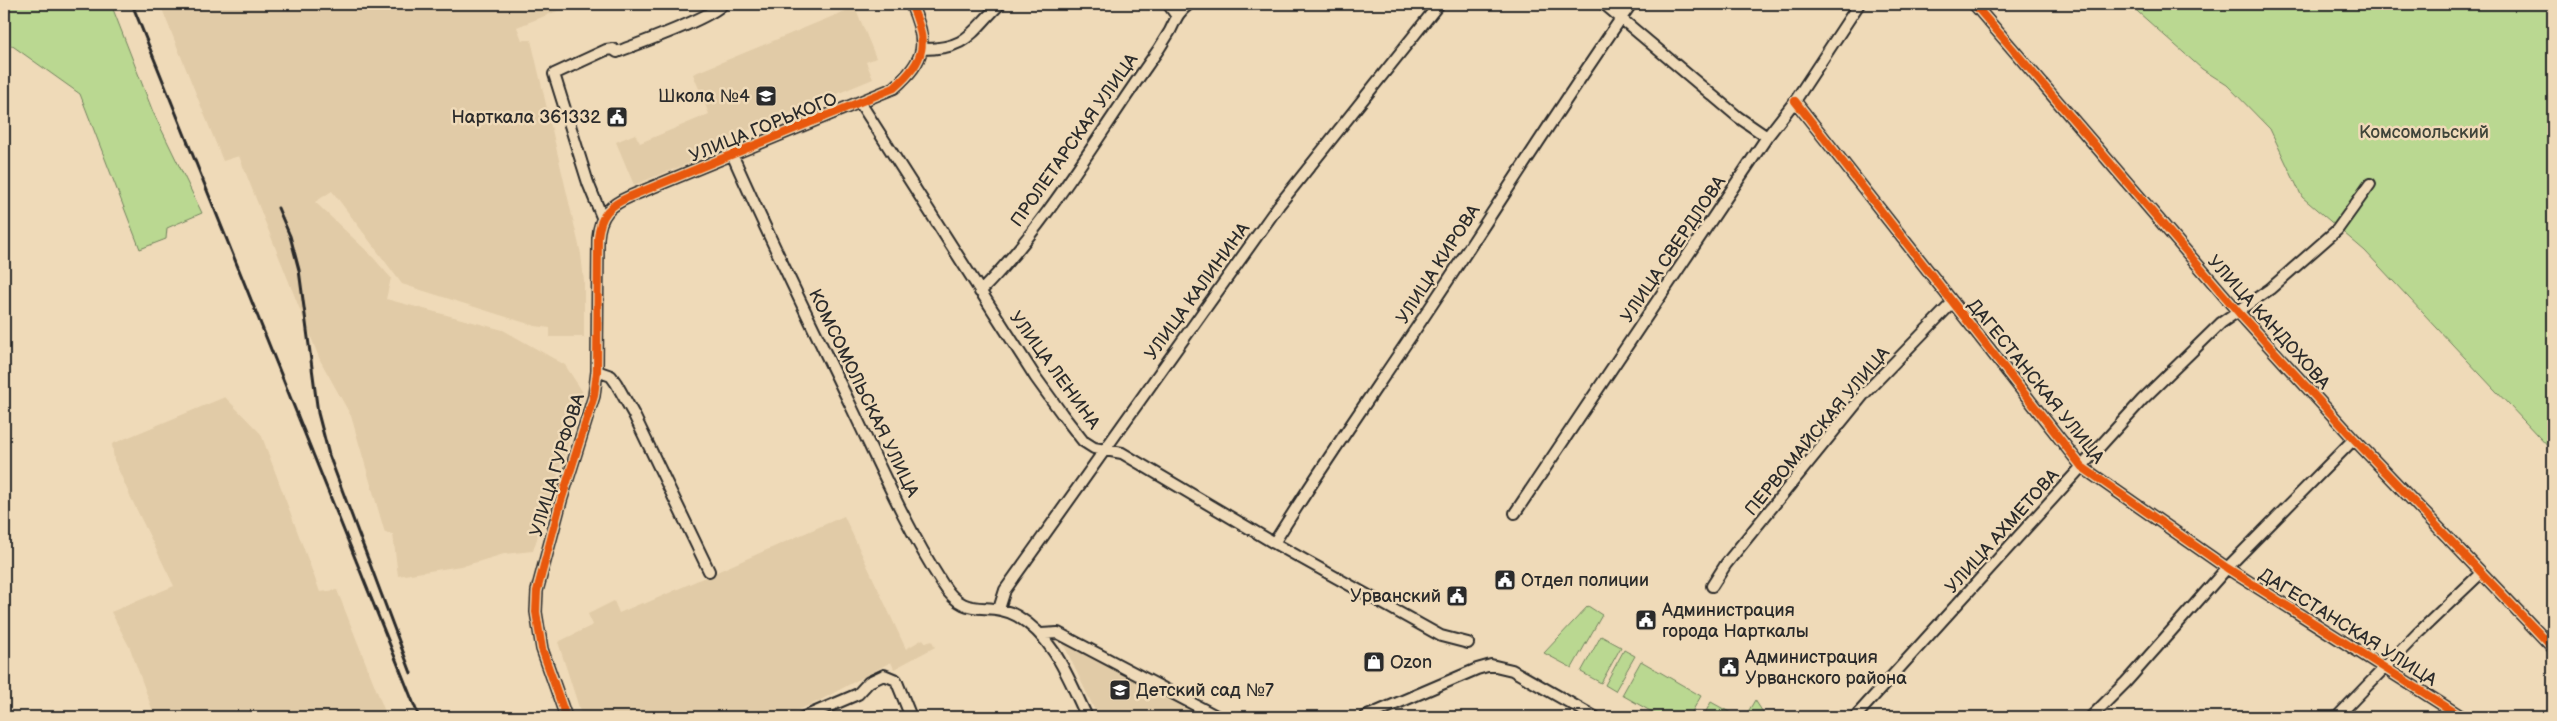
<svg xmlns="http://www.w3.org/2000/svg" width="2557" height="721" viewBox="0 0 2557 721" font-family="'Balsamiq Sans',sans-serif">
  <rect width="100%" height="100%" fill="#efdab8"/>
  <filter id="ink" filterUnits="userSpaceOnUse"><feTurbulence type="fractalNoise" baseFrequency=".02" numOctaves="2"/><feDisplacementMap in="SourceGraphic" scale="10" xChannelSelector="R" yChannelSelector="G"/><feConvolveMatrix kernelMatrix="1 2 1 2 8 2 1 2 1" color-interpolation-filters="sRGB"/></filter>
  <g filter="url(#ink)">
    <path fill="#e1cba7" d="M160 4H575L517 27 522 40H531L581 254 584 281V337H550V328L535 326 402 284 332 191 315 202 370 254 391 278 386 299 503 330 565 365 582 391V400L533 551 504 554 467 565 398 576 393 534 385 533 351 416 320 360 239 156 223 161Z
      M855 7 876 58 866 62 873 79 696 152 699 159 634 185 616 142 635 134 640 143 709 114 693 74Z
      M225 397 261 434 320 592 337 590 387 717H155L130 648 111 612 174 586 131 498 114 460 112 444Z
      M844 516 906 649 923 639 926 643 932 641 935 647 894 669 891 662 817 702 781 717H582L558 642 593 625 588 614 614 601 619 613 642 603 644 604Z
      M1062 641 1106 662 1202 717H1098Z"/>
    <path fill="#bad891" stroke="#72825e" d="M4 4H111L153 112 202 213 167 228 166 239 140 249 80 94 7 42 4 34Z
      M2129 4H2553V452L2365 251 2302 197 2270 129 2227 85 2202 69Z
      M1588 606 1602 615 1572 668 1544 653Z
      M1601 636 1621 647 1601 683 1581 672Z
      M1624 650 1635 656 1615 691 1605 685Z
      M1641 661 1701 696 1689 717H1661L1622 695Z
      M1755 700 1766 717H1745Z
      M1711 702 1731 713 1729 717H1703Z"/>
    <g fill="none" stroke-linecap="round" stroke-linejoin="round">
      <g stroke="#2b2b2b" stroke-width="14">
        <path id="minor" d="M1168 4 1176 15
          M1604 4 1738 117 1767 137
          M1974 4 2239 313 2354 439 2553 648
          M922 49C968 49 970 33 1000 4
          M1795 101 2082 467 2227 568 2462 717
          M861 104 1036 378 1062 414 1083 441 1094 448 1122 453 1274 543 1441 636 1468 643
          M732 154C769 238 810 321 850 404 879 464 906 527 942 583 966 622 987 599 1017 616 1055 638 1069 680 1087 717
          M602 217 588 183 554 74 606 50 613 49 617 52C640 43 709 19 723 4
          M980 292C1046 225 1094 142 1147 66 1155 55 1163 43 1170 31 1176 19 1178 12 1189 4
          M597 371 611 376 616 383 634 415 709 571
          M1515 513 1767 137 1795 101 1859 4
          M1274 543C1326 459 1383 379 1437 297 1502 199 1564 100 1631 4
          M1712 586 1726 564 1864 394 1953 302
          M999 609 1005 590 1279 205 1439 4
          M1041 634 1058 633 1218 717
          M566 717 542 649 536 612 537 591 561 501 594 396 597 371 598 238C600 214 610 205 631 196L894 88C927 59 928 43 911 4
          M804 717 858 694 869 682 884 675 896 680 911 717
          M1365 717 1477 669 1491 665 1512 670 1595 717
          M1855 717 2142 400 2221 323 2270 289 2337 230 2370 184
          M2091 717 2126 682 2227 568 2354 439
          M2337 717 2418 633 2481 573"/>
      </g>
      <use href="#minor" stroke="#efdab8" stroke-width="10"/>
      <path stroke="#2b2b2b" stroke-width="3" d="M132 4 419 717
        M278 208 290 236 299 270 318 413 329 455 411 673"/>
      <g stroke="#efdab8" stroke-width="11">
        <path id="cycleway" d="M1974 4 2239 313 2354 439 2553 648
          M1795 101 2082 467 2227 568 2462 717
          M566 717 542 649 536 612 537 591 561 501 594 396 597 371 598 238C600 214 610 205 631 196L894 88C927 59 928 43 911 4"/>
      </g>
      <use href="#cycleway" stroke="#e8590c" stroke-width="8"/>
    </g>
  </g>
  <defs>
    <g id="school-square" transform="scale(1.125)"><rect x="-9" y="-9" width="18" height="18" rx="4" fill="#2b2b2b" stroke="#efdab8"/><path d="M0-5L7-2L0 1L-7-2ZM-4 1L0 2.5L4 1V4Q0 6-4 4Z" fill="#fff"/></g>
    <g id="civic-square" transform="scale(1.125)"><rect x="-9" y="-9" width="18" height="18" rx="4" fill="#2b2b2b" stroke="#efdab8"/><path d="M-.6-6.5H3V-4.5H.6V-3L4-1V1h2V6H-6V1h2V-1L-.6-3ZM-1.2 2.5V6h2.4V2.5Z" fill="#fff"/></g>
    <g id="shop-square" transform="scale(1.125)"><rect x="-9" y="-9" width="18" height="18" rx="4" fill="#2b2b2b" stroke="#efdab8"/><path d="M-5-2.5h2.3a2.7 3.5 0 0 1 5.4 0H5L5.5 6h-11ZM-1.5-2.5h3a1.5 2.3 0 0 0-3 0Z" fill="#fff"/></g>
  </defs>
  <g fill-rule="evenodd">
    <use href="#school-square" x="766" y="96"/>
    <use href="#civic-square" x="617" y="117"/>
    <use href="#civic-square" x="1505" y="580"/>
    <use href="#civic-square" x="1457" y="596"/>
    <use href="#civic-square" x="1646" y="620"/>
    <use href="#shop-square" x="1374" y="662"/>
    <use href="#civic-square" x="1729" y="667"/>
    <use href="#school-square" x="1120" y="690"/>
  </g>
  <g text-anchor="middle" stroke-width="5" stroke-linejoin="round" paint-order="stroke">
    <g font-size="18" fill="#2b2b2b" stroke="#efdab8" text-anchor="start">
      <text x="750" y="102" text-anchor="end">Школа №4</text>
      <text x="601" y="123" text-anchor="end">Нарткала 361332</text>
      <text x="1521" y="586">Отдел полиции</text>
      <text x="1441" y="602" text-anchor="end">Урванский</text>
      <text x="1662" y="616">Администрация<tspan x="1662" dy="21">города Нарткалы</tspan></text>
      <text x="1745" y="663">Администрация<tspan x="1745" dy="21">Урванского района</tspan></text>
      <text x="1390" y="668">Ozon</text>
      <text x="1136" y="696">Детский сад №7</text>
    </g>
    <g font-size="18" fill="#2b2b2b" stroke="#efdab8">
      <text transform="translate(763 127) rotate(-22)" y="6">УЛИЦА ГОРЬКОГО</text>
      <text transform="translate(1074 140) rotate(-55)" y="6">ПРОЛЕТАРСКАЯ УЛИЦА</text>
      <text transform="translate(1673 249) rotate(-56)" y="6">УЛИЦА СВЕРДЛОВА</text>
      <text transform="translate(1438 264) rotate(-57)" y="6">УЛИЦА КИРОВА</text>
      <text transform="translate(1197 291) rotate(-54)" y="6">УЛИЦА КАЛИНИНА</text>
      <text transform="translate(2269 322) rotate(48)" y="6">УЛИЦА КАНДОХОВА</text>
      <text transform="translate(1055 370) rotate(54)" y="6">УЛИЦА ЛЕНИНА</text>
      <text transform="translate(2036 381) rotate(51)" y="6">ДАГЕСТАНСКАЯ УЛИЦА</text>
      <text transform="translate(864 393) rotate(64)" y="6">КОМСОМОЛЬСКАЯ УЛИЦА</text>
      <text transform="translate(1817 431) rotate(-50)" y="6">ПЕРВОМАЙСКАЯ УЛИЦА</text>
      <text transform="translate(557 465) rotate(-73)" y="6">УЛИЦА ГУРФОВА</text>
      <text transform="translate(2002 531) rotate(-48)" y="6">УЛИЦА АХМЕТОВА</text>
      <text transform="translate(2348 627) rotate(32)" y="6">ДАГЕСТАНСКАЯ УЛИЦА</text>
    </g>
    <g font-size="18" fill="#40453a" stroke="#efdab8">
      <text x="2424" y="138">Комсомольский</text>
    </g>
  </g>
  <rect width="2557" height="721" fill="none" stroke="#efdab8" stroke-width="20"/>
  <rect x="10" y="10" width="2537" height="701" fill="none" stroke="#2b2b2b" stroke-width="2" filter="url(#ink)"/>
</svg>
